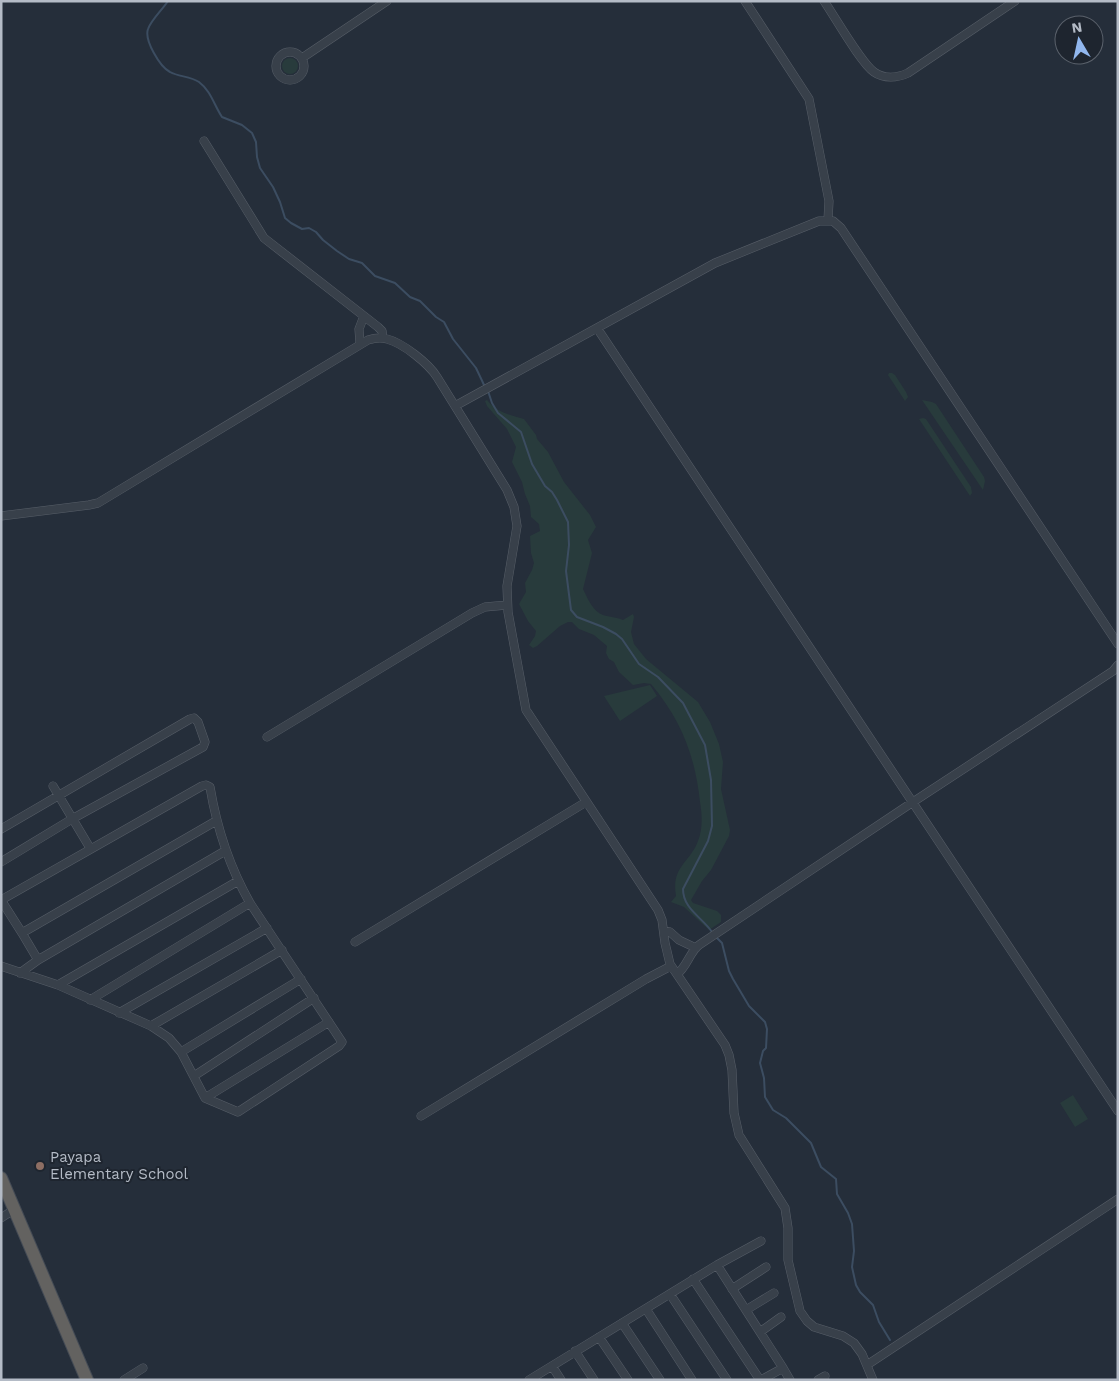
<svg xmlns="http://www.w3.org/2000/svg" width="1119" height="1381" viewBox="0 0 1119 1381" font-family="'Work Sans',sans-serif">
  <rect width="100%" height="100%" fill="#252e3a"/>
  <path fill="#283b3c" d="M282 66a8 8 0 1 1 16 0a8 8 0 1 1-16 0Z
    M889 373H892L895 375 906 392 908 397 905 401 888 375Z
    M487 400C496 412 510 415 524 419L536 435 537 439 548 452 564 482 590 515 596 527 588 540 592 553 583 589C587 597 593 612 603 615 610 617 616 617 623 620L633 614 634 617 631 632 634 644 646 659 698 702 710 722 719 744 723 762 721 789 730 830 729 836 711 870 702 881 691 900 693 903 717 911 721 915V922L709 930 684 907 671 902 676 896C671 866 690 863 698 841 703 829 702 814 700 802 695 755 681 720 651 684L644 683 633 685 619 672 614 662 609 659 606 653 607 646 594 635 579 629 572 622H568L560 626 537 646 533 648 529 645 535 636 536 631 528 621 519 604 526 592 525 583 532 570 534 563 531 553 530 536 540 531 539 524 531 517 530 506 525 494 522 482 512 462 516 447 507 429 487 406 485 401Z
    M922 400 932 402 936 404 984 477 985 481 983 490Z
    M923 418 926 419 971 487 972 493 970 496 919 419Z
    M650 685 657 696 620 721 604 696Z
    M1073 1095 1088 1119 1075 1127 1060 1103Z"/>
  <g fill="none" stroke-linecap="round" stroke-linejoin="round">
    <path stroke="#3c4d61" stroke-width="2" d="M168 1C163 9 151 20 148 29 144 40 160 67 170 72 179 77 190 76 199 82 211 91 214 105 222 117L242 125 252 133 256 142 257 157 260 168 273 187 280 202 285 218 291 223 302 229 309 228 316 232 323 240 337 251 349 259 362 263 375 276 395 283 410 297 420 301 436 317 444 322 453 339 476 368 485 387
      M488 391 492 403 498 413 521 432 532 464 545 486 552 492 557 500 568 522 569 545 566 571 571 610 577 617 603 627 616 634 622 639 639 664 658 677 683 703 705 745 711 780 712 826 708 841 683 889C683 909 702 917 712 932
      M715 936 722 943 729 971 733 979 749 1006 765 1022 767 1029 766 1048 763 1051 760 1063 764 1078 765 1097 773 1110 786 1118 811 1143 821 1167 836 1179 837 1194 848 1213 852 1224 854 1251 852 1267 856 1285 860 1292 873 1305 879 1322 890 1340"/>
    <g stroke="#575e68" stroke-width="9">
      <path id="minor" d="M745 1 809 99 829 201 828 220
        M824 1C835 17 861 63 874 72 884 79 897 78 908 73L1015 1
        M276 66a14 14 0 1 1 28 0a14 14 0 1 1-28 0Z
        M302 58 387 1
        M204 141 264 238 378 327 382 331 383 338
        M597 328 1118 1111
        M360 343 359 329 364 316
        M455 406 715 263 819 221H833L841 228 1118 644
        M1 516 89 505 98 503 368 340C374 338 381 337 387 339 403 343 429 364 437 377L507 490 514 507 517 526 507 586 508 612 526 710 658 910 662 920 665 943 670 964 725 1045 729 1055 732 1070 734 1113 739 1135 785 1208 788 1228V1260L800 1311 807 1321 814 1327 843 1336 854 1343 862 1354 873 1380
        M267 737 472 613 485 607 507 605
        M53 786 90 848
        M1 829 190 719 194 718 198 722 205 742 203 747 72 819 1 862
        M1 900 202 786 206 785 210 787C217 829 229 866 250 903L342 1042 339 1046 238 1112 205 1098 181 1052 169 1038 151 1026 58 985 1 966
        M1 900 22 933
        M664 931 670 932 679 940 696 948
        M355 942 586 802
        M38 960 22 933 216 821
        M20 973 38 960 225 851
        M677 974C687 967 689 953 699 945L913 802 1113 671 1118 665
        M58 985 238 881
        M90 1000 250 903
        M119 1013 267 928
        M151 1026 282 950
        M181 1052 301 979
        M194 1076 314 998
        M205 1098 329 1022
        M421 1116 646 979 671 966
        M1 1218 15 1209
        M717 1265 783 1368 761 1380
        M693 1279 760 1380
        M732 1289 766 1267
        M670 1294 727 1380
        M646 1309 692 1380
        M746 1310 774 1293
        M622 1323 660 1380
        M760 1332 781 1317
        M599 1337 628 1380
        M575 1351 594 1380
        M867 1365 1118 1199
        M552 1366 561 1380
        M783 1368 790 1380
        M124 1380 143 1368
        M529 1380 717 1265 761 1241
        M818 1380 825 1376"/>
    </g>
    <g stroke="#444b55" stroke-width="14">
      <path id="trunk" d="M1 1178 87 1380"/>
    </g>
    <use href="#minor" stroke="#38404a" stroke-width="8"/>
    <use href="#trunk" stroke="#636260" stroke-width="12"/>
  </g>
  <circle fill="#8d6e63" stroke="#1e252f" stroke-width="2" cx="40" cy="1166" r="5"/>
  <g text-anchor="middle" stroke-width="4" stroke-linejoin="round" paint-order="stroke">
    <g font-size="15" fill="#b4bbc6" stroke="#1e252f" text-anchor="start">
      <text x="50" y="1162">Payapa<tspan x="50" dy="17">Elementary School</tspan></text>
    </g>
  </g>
  <rect width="1119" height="1381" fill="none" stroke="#b4bbc6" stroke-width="5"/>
  <g transform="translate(1079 40) rotate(351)"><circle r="24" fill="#1e252f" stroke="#5a616b"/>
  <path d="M0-4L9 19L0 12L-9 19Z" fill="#91b7ee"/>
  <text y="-8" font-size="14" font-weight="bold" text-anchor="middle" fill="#b4bbc6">N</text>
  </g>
</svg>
